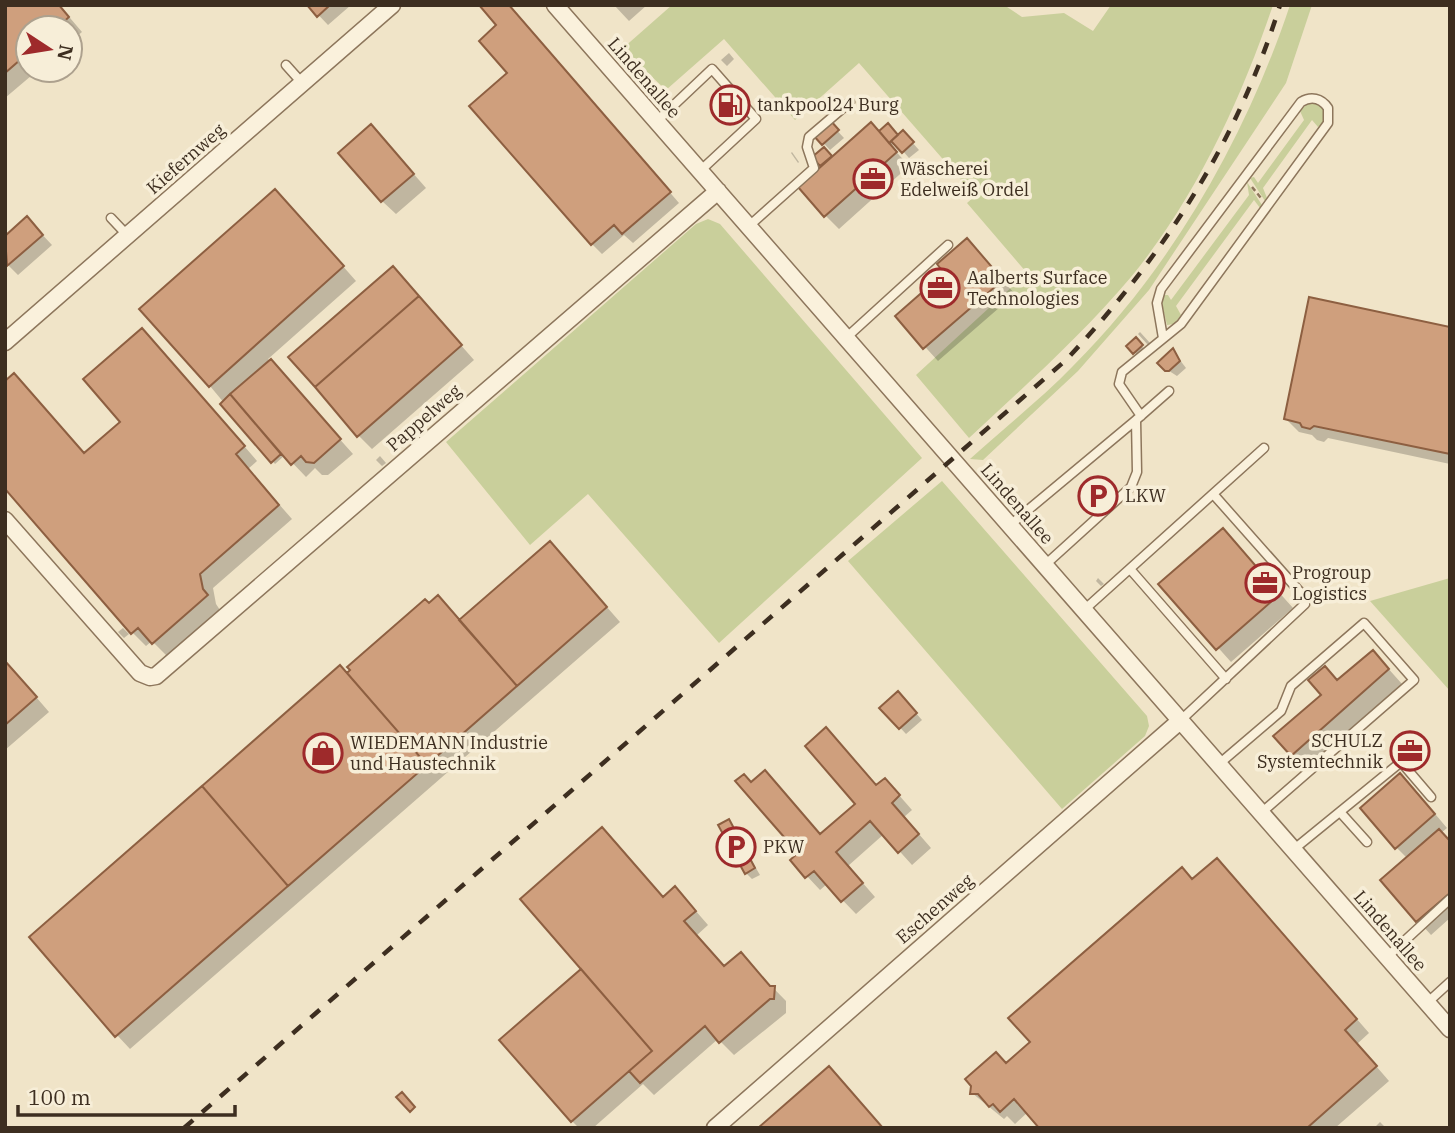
<svg xmlns="http://www.w3.org/2000/svg" width="1455" height="1133" viewBox="0 0 1455 1133" font-family="'IBM Plex Serif',serif">
  <rect width="100%" height="100%" fill="#f0e4c8"/>
  <path fill="#c9cf9b" d="M672 5H1004L1022 17 1064 13 1093 31 1111 5H1273C1241 100 1195 199 1131 277 1082 335 1025 386 969 438L916 375 1027 273 967 203 975 196 859 63 795 120 724 39 666 90 622 49Z
    M1290 5H1312L1286 83 1149 290 1078 371 983 460 970 459C1004 428 1041 399 1073 366 1172 267 1246 137 1290 5Z
    M1308 103H1317L1324 109V122L1318 127 1312 120 1263 188 1267 198 1265 201 1250 178 1254 177 1258 183 1304 120 1300 111Z
    M1247 182 1262 205 1260 208 1254 200 1176 306 1181 315 1174 324 1167 325 1161 300 1163 295H1168L1171 300 1249 195Z
    M708 219 720 224 922 458 719 643 588 494 530 545 446 442 696 224Z
    M942 481 1147 716 1149 726 1145 736 1062 809 848 561Z
    M1450 578V691L1370 601Z"/>
  <path fill="#0003" d="M5 5H59L82 32 70 42V28H28V70H38L5 98Z
    M309 5H351L328 25Z
    M508 5 679 203 633 243 624 235 602 254 592 244 510 73 499 26Z
    M614 5H647L629 21Z
    M729 53 734 59 727 66 721 60Z
    M830 123 844 138 830 150 816 135Z
    M888 125 898 137 903 132 919 150 909 158 895 142 891 146 909 166 839 229 825 215 823 167 815 157 824 149 832 158Z
    M384 140 426 188 396 214 382 201Z
    M792 152 799 162 798 163 791 153Z
    M288 204 356 281 268 359 353 454 328 475H322L315 468 306 477 285 455 275 464 210 386Z
    M37 229 52 245 18 275 5 262V238Z
    M967 240 1015 294 938 361 897 316 946 273Z
    M393 268 474 360 372 449 359 436Z
    M1450 329V464L1328 438 1324 442 1317 440 1312 435 1299 432 1286 419Z
    M1140 332 1150 343 1148 345 1138 334Z
    M1136 339 1144 349 1137 355 1129 346Z
    M155 343 257 461 248 469 292 519 213 588 216 604 220 610 167 656 152 641 146 646 133 633 5 487 85 455 122 422Z
    M1173 351 1186 368 1177 376 1166 369Z
    M380 456 386 463 382 466 376 460Z
    M1223 530 1293 608 1231 662 1161 584Z
    M563 557 620 622 130 1049 117 1035 347 675 460 621Z
    M1098 578 1104 584 1101 586 1096 581Z
    M123 628 129 634 124 638 118 632Z
    M5 661 49 712 5 750Z
    M1386 666 1402 684 1305 768 1292 754 1338 682Z
    M898 693 922 720 906 734 882 708Z
    M840 743 877 786 898 794 912 810 904 817 931 848 912 865 884 834 848 866 875 897 856 914 827 884 820 890 792 860 801 853 752 784 821 835 857 804Z
    M1414 789 1447 828 1441 833 1450 842V918L1431 935 1382 880 1407 858 1396 847Z
    M728 821 760 875 752 879 746 873Z
    M602 829 664 898 688 902 708 925 696 936 725 968 740 954 786 1001V1013L734 1055 718 1039 654 1095 643 1084 593 1128H579L572 1121 583 969Z
    M1230 873 1369 1033 1357 1044 1389 1081 1335 1128H1041L1028 1112 1015 1124 1007 1116 1004 1119 972 1093 1032 1042 1193 881Z
    M1380 1122 1386 1128H1374Z"/>
  <path fill="#cf9f7d" stroke="#8d5f41" stroke-width="2" d="M5 5H59L69 17 57 28H28V53L5 73Z
    M307 5H330L317 17Z
    M479 5H509L671 192 622 234 614 225 591 245 469 106 507 73 479 41 496 25Z
    M830 120 839 130 822 145 813 135Z
    M871 122 897 152 824 217 798 187Z
    M888 123 898 135 889 143 879 131Z
    M371 124 414 174 381 202 338 153Z
    M903 130 914 142 902 153 891 141Z
    M824 147 832 156 820 166 812 157Z
    M275 189 344 266 209 387 139 309Z
    M27 216 43 235 7 266 5 236Z
    M967 238 1003 280 923 349 895 316 944 273 937 264Z
    M393 266 419 296 315 387 288 357Z
    M419 296 462 345 357 437 315 387Z
    M1309 297 1450 327V454L1314 426 1310 429 1302 427 1300 423 1284 419Z
    M142 328 245 446 236 454 279 505 200 574 203 589 208 595 152 644 138 628 131 634 5 489V381L14 373 84 453 120 422 83 379Z
    M1136 337 1143 345 1133 354 1126 346Z
    M1173 348 1180 361 1169 371H1165L1157 363Z
    M271 359 341 439 314 463 306 462 301 456 291 465 230 394Z
    M230 394 281 454 271 463 220 404Z
    M1223 528 1280 594 1216 650 1158 584Z
    M550 541 607 607 517 686 459 620Z
    M438 595 517 686 427 765 347 673 350 670 347 667 425 599 429 603Z
    M1373 650 1389 669 1291 756 1273 736 1321 695 1308 680 1325 666 1337 680Z
    M5 661 37 697 5 725Z
    M340 665 427 765 288 886 202 786Z
    M898 691 917 713 899 729 879 708Z
    M826 727 876 785 885 778 900 795 892 803 919 834 898 853 870 821 836 852 863 883 841 902 814 871 805 878 790 860 798 853 735 781 744 774 751 782 765 770 820 834 855 804 805 746Z
    M1400 773 1435 814 1395 849 1360 808Z
    M202 786 288 886 115 1037 29 937Z
    M729 819 755 868 745 874 718 825Z
    M602 827 663 897 675 886 696 911 684 921 724 966 741 952 770 986H775L774 999H770L719 1043 705 1026 640 1083 629 1071 652 1051 520 899Z
    M1439 829 1450 841V893L1416 922 1380 880Z
    M1217 858 1357 1019 1345 1030 1377 1066 1307 1128H1039L1014 1099 1000 1112 993 1104 989 1107 978 1094H970L971 1086 965 1079 996 1052 1006 1063 1030 1042 1008 1018 1182 867 1192 879Z
    M581 969 652 1051 571 1122 499 1040Z
    M829 1066 883 1128H758Z
    M402 1092 415 1107 410 1112 396 1097Z"/>
  <g fill="none" stroke-linecap="round" stroke-linejoin="round">
    <g stroke="#8d765c" stroke-width="11">
      <path id="lane" d="M286 65 303 84
        M657 121 712 69 756 119 700 171
        M111 218 128 236
        M749 226 814 168 807 147 809 137 850 102
        M847 337 948 245
        M1141 416 1119 384 1122 372 1181 324 1328 123V108C1321 98 1311 96 1301 102L1161 289 1157 303 1163 338
        M1010 525 1136 420
        M1045 565 1131 487 1137 472 1136 420 1169 391
        M1130 569 1226 679
        M1084 610 1264 448
        M1181 720 1305 604 1300 592 1214 495
        M1219 764 1281 711 1291 686 1364 623 1414 680 1261 813
        M1340 812 1367 842
        M1293 850 1401 762 1431 797
        M1387 957 1450 899
        M1427 1003 1450 982"/>
    </g>
    <g stroke="#8d765c" stroke-width="19">
      <path id="street" d="M555 5 1450 1029
        M5 342 392 5
        M5 520 140 673 150 677 156 676 718 191
        M715 1128 1181 720"/>
    </g>
    <path stroke="#8d765c" stroke-width="2.5" stroke-dasharray="5 3.5" stroke-linecap="butt" d="M1252 187 1261 198"/>
    <use href="#lane" stroke="#faf1dc" stroke-width="8"/>
    <use href="#street" stroke="#faf1dc" stroke-width="16"/>
    <path stroke="#3d2e20" stroke-width="4.5" stroke-dasharray="12 12" stroke-linecap="butt" d="M184 1128 1066 360C1163 257 1238 141 1280 5"/>
  </g>
  <defs>
    <g id="fuel-ring" transform="scale(2.0125)"><circle r="9.5" fill="#f7eed8" stroke="#9e2a2b" stroke-width="1.5"/><path d="M-5.5-6h7V0h2V4h1.3V-2.5L3-4.5l.8-.8L6-3V5H2.5V1h-1V6h-7ZM-4.2-4.7v3.2H.2V-4.7Z" fill="#9e2a2b"/></g>
    <g id="office-ring" transform="scale(2.0125)"><circle r="9.5" fill="#f7eed8" stroke="#9e2a2b" stroke-width="1.5"/><path d="M-6-3h4V-5.5h4V-3h4V5H-6ZM-1-4.5V-3h2v-1.5ZM-6 0V1H6V0Z" fill="#9e2a2b"/></g>
    <g id="parking-ring" transform="scale(2.0125)"><circle r="9.5" fill="#f7eed8" stroke="#9e2a2b" stroke-width="1.5"/><path d="M-3.5-5.5H1a3.5 3.5 0 0 1 0 7H-1V5.5H-3.5ZM-1-3.4V-.6H.8a1.4 1.4 0 0 0 0-2.8Z" fill="#9e2a2b"/></g>
    <g id="shop-ring" transform="scale(2.0125)"><circle r="9.5" fill="#f7eed8" stroke="#9e2a2b" stroke-width="1.5"/><path d="M-5-2.5h2.3a2.7 3.5 0 0 1 5.4 0H5L5.5 6h-11ZM-1.5-2.5h3a1.5 2.3 0 0 0-3 0Z" fill="#9e2a2b"/></g>
  </defs>
  <g fill-rule="evenodd">
    <use href="#fuel-ring" x="730" y="105"/>
    <use href="#office-ring" x="873" y="179"/>
    <use href="#office-ring" x="940" y="288"/>
    <use href="#parking-ring" x="1098" y="496"/>
    <use href="#office-ring" x="1265" y="583"/>
    <use href="#office-ring" x="1410" y="751"/>
    <use href="#shop-ring" x="323" y="753"/>
    <use href="#parking-ring" x="736" y="847"/>
  </g>
  <g text-anchor="middle" stroke-width="7" stroke-linejoin="round" paint-order="stroke">
    <g font-size="18" fill="#3d2e20" stroke="#f7eed8">
      <text transform="translate(644 78) rotate(49)" y="6">Lindenallee</text>
      <text transform="translate(186 159) rotate(-41)" y="6">Kiefernweg</text>
      <text transform="translate(424 418) rotate(-41)" y="6">Pappelweg</text>
      <text transform="translate(1017 504) rotate(49)" y="6">Lindenallee</text>
      <text transform="translate(935 909) rotate(-41)" y="6">Eschenweg</text>
      <text transform="translate(1390 931) rotate(49)" y="6">Lindenallee</text>
    </g>
    <g font-size="18" fill="#3d2e20" stroke="#f7eed8" text-anchor="start">
      <text x="757" y="111">tankpool24 Burg</text>
      <text x="900" y="175">Wäscherei<tspan x="900" dy="21">Edelweiß Ordel</tspan></text>
      <text x="967" y="284">Aalberts Surface<tspan x="967" dy="21">Technologies</tspan></text>
      <text x="1125" y="502">LKW</text>
      <text x="1292" y="579">Progroup<tspan x="1292" dy="21">Logistics</tspan></text>
      <text x="1383" y="747" text-anchor="end">SCHULZ<tspan x="1383" dy="21">Systemtechnik</tspan></text>
      <text x="350" y="749">WIEDEMANN Industrie<tspan x="350" dy="21">und Haustechnik</tspan></text>
      <text x="763" y="853">PKW</text>
    </g>
  </g>
  <rect width="1455" height="1133" fill="none" stroke="#3d2e20" stroke-width="14"/>
  <g transform="translate(49 49) rotate(102)"><circle r="33" fill="#f7eed8" stroke="#ada18e" stroke-width="2"/>
  <path d="M0-5L12 26L0 18L-12 26Z" fill="#9e2a2b"/>
  <text y="-10" font-size="19" font-weight="bold" text-anchor="middle" fill="#3d2e20">N</text>
  </g>
  <path d="M18 1105v10h217v-10" fill="none" stroke="#3d2e20" stroke-width="3.5"/>
  <text x="28" y="1105" font-size="21" fill="#3d2e20" stroke="#f7eed8" stroke-width="5" paint-order="stroke">100 m</text>
</svg>
